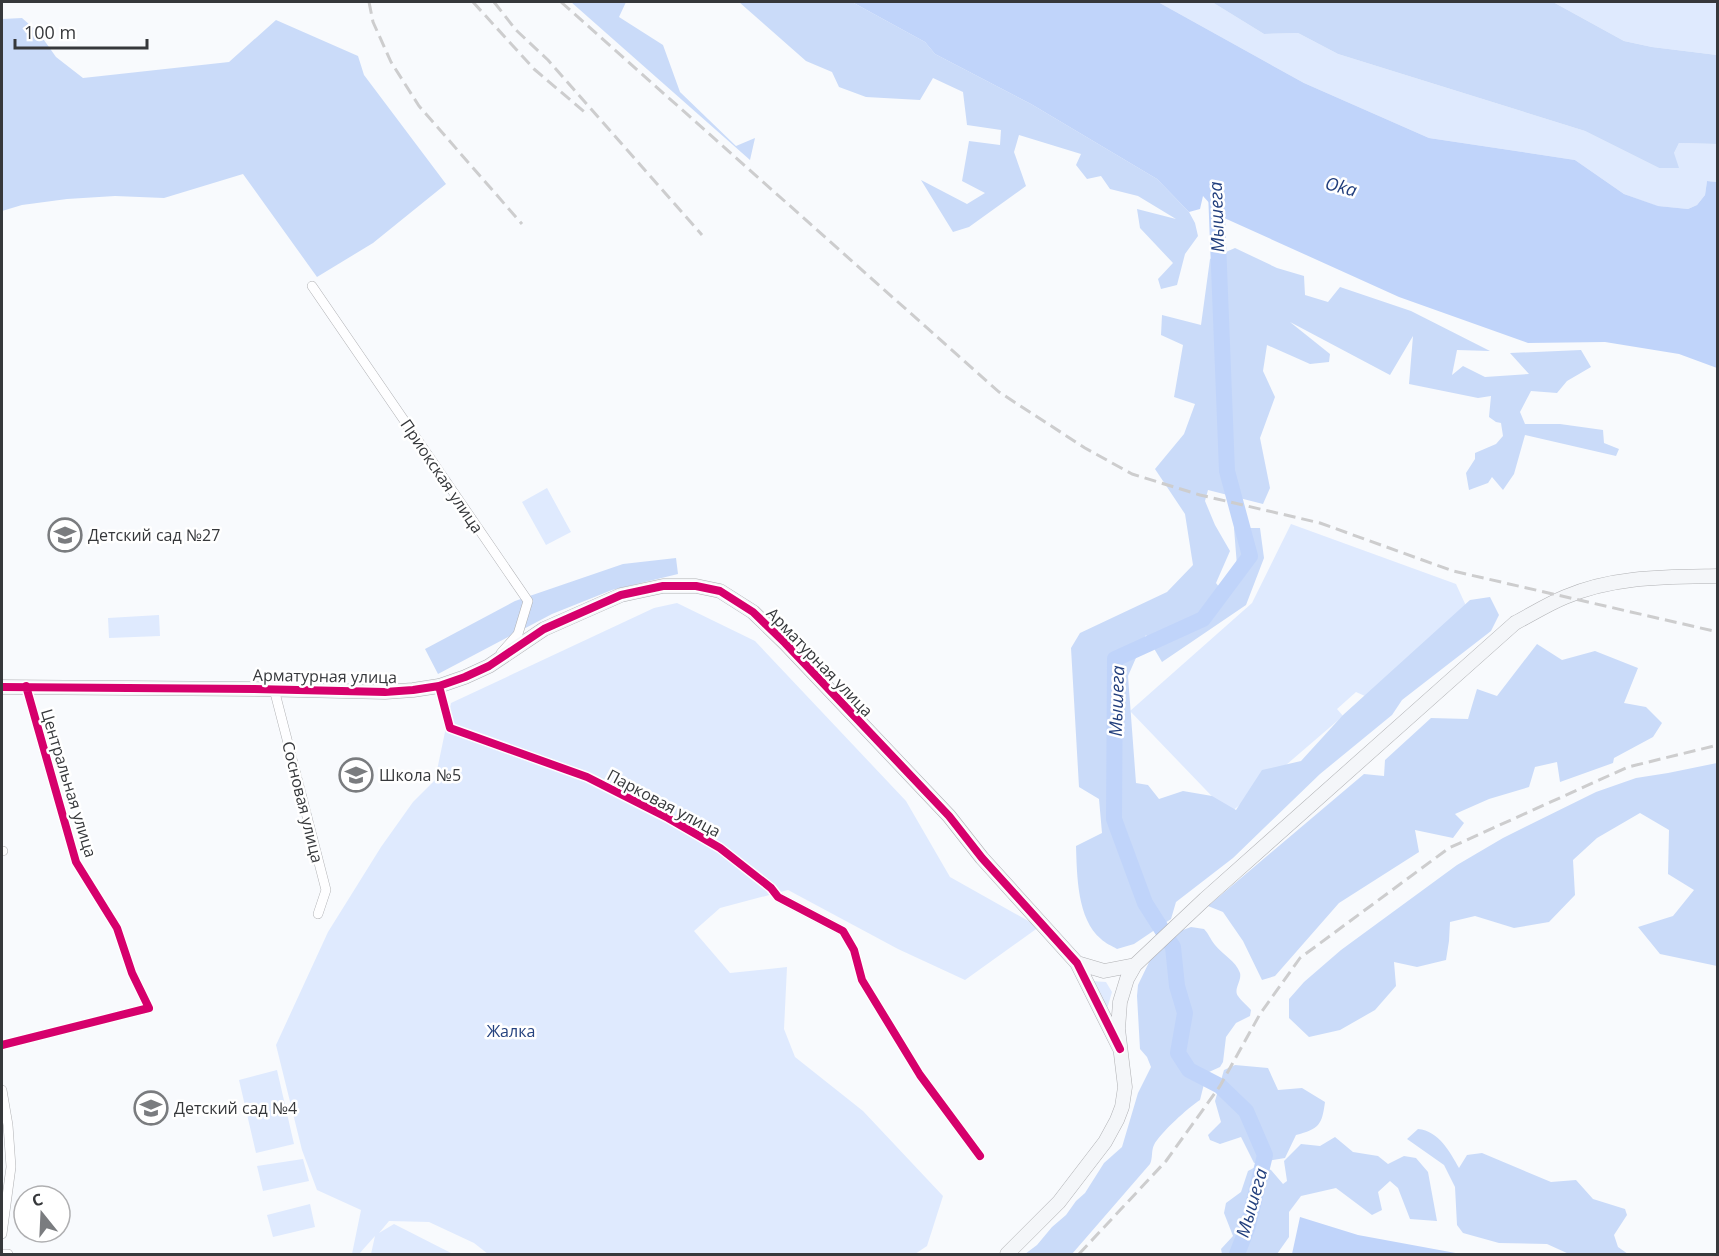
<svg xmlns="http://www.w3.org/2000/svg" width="1719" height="1256" viewBox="0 0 1719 1256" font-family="'Open Sans',sans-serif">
  <rect width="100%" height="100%" fill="#f8fafd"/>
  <path fill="#dfeafe" d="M1158 2H1212L1264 34 1298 33 1338 54 1585 131 1659 168 1674 153 1679 143 1717 144V182L1707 181 1705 195 1697 205 1688 209 1657 206 1624 194 1575 160 1429 138 1304 83Z
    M1553 2H1717V55L1652 47 1624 41Z
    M547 488 571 532 546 545 522 502Z
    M1291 524 1456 584 1467 608 1365 696 1356 692 1337 709 1343 716 1229 814 1130 711 1252 603Z
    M677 603 755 641 906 801 950 877 1039 927 965 980 898 949 788 890 720 908 694 931 730 973 787 967 784 1029 795 1057 863 1111 943 1196 927 1246 915 1254H488L474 1243 429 1222 389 1221 379 1233 394 1224 453 1254H371L375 1236 359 1254H352L361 1210 317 1190 302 1150 276 1045 328 932 381 847 413 802 435 780 451 703 654 608Z
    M159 615 160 636 109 638 108 618Z
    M1091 981 1106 982 1112 992 1107 1009Z
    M277 1070 294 1144 256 1153 239 1080Z
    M303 1159 309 1181 263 1191 257 1166Z
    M310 1204 315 1227 273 1237 267 1215Z"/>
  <path fill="#cadbf9" d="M571 2H626L619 17 663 45 680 92 736 146 755 138 750 160Z
    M739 2H852L925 42 935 54 1031 104 1157 179 1189 212 1195 223 1198 236 1185 254 1177 285 1161 289 1158 279 1173 263 1140 228 1137 209 1176 219 1138 196 1110 189 1101 176 1087 179 1076 165 1081 154 1019 135 1014 152 1026 186 969 227 953 232 921 180 967 204 985 193 962 181 969 141 1000 145 1001 130 967 125 963 92 933 78 920 100 866 97 839 87 832 72 806 61Z
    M1212 2H1553L1624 41 1652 47 1717 55V144L1679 143 1674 153 1679 168H1659L1585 131 1338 54 1298 33 1264 34Z
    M22 18 39 33 56 57 83 78 229 62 276 20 358 56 364 75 446 184 373 243 317 277 243 174 164 198 115 196 67 199 22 205 2 211V19Z
    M1235 248 1277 268 1304 276 1305 295 1328 302 1340 287 1411 311 1490 351 1457 350 1452 375 1463 366 1485 377 1529 374 1510 353 1581 350 1591 367 1567 381 1557 393 1531 391 1520 412 1525 424H1560L1603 430 1604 443 1619 449 1616 456 1525 435 1514 474 1503 490 1492 477 1488 483 1469 490 1466 473 1475 459V453L1496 444 1503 436 1501 423 1496 422 1489 417 1491 396 1478 398 1409 384 1413 336 1390 375 1290 322 1330 354 1329 362 1310 364 1267 345 1263 371 1275 397 1260 438 1270 488 1263 504 1208 490 1205 501 1215 525 1230 551 1216 583 1223 592 1237 566 1234 528H1260L1264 558 1246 605 1162 662 1146 635 1128 676 1136 783 1148 785 1159 799 1183 791 1212 796 1236 810 1262 770 1301 761 1343 715 1470 600 1490 597 1499 615 1491 631 1402 700 1392 715 1320 774 1233 858 1176 902 1171 919 1134 944 1117 949C1112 946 1105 943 1101 939 1077 919 1077 875 1076 846L1102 833 1099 799 1079 787 1071 648 1080 633 1167 592 1193 565 1185 514 1155 469 1184 434 1195 404 1174 397 1183 345 1161 335 1162 315 1201 325 1210 259Z
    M676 558 678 574 612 590 552 614 438 674 425 649 515 601 623 564Z
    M1537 644 1562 660 1595 651 1638 668 1624 703 1646 707 1662 723 1653 737 1614 758 1613 763 1560 782 1557 762 1535 767 1529 787 1489 799 1455 814 1464 823 1453 838 1415 830 1419 852 1339 903 1275 976 1262 980 1243 941 1223 912 1208 906 1364 774 1384 776 1385 760 1431 718 1468 719 1477 689 1497 696Z
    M1717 763V966L1660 954 1638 927 1673 916 1694 890 1668 874 1669 830 1640 813 1597 838 1573 860 1575 895 1549 922 1514 928 1475 916 1450 922 1449 941 1446 960 1417 967 1394 962 1396 986 1375 1010 1340 1030 1309 1037 1289 1018V999L1304 982 1341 950 1457 865 1503 838 1596 792 1636 778 1668 773Z
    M1191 927 1204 929C1209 934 1210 939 1215 945 1222 954 1236 961 1240 973 1242 981 1233 989 1238 996 1241 1001 1247 1005 1251 1010L1250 1016 1236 1023 1226 1037 1223 1062 1220 1067 1209 1072 1206 1076 1200 1100C1189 1107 1160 1133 1154 1145 1151 1151 1153 1158 1150 1164L1072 1254H1025L1037 1245 1052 1227 1066 1215 1076 1201 1085 1193 1104 1163 1122 1147 1138 1093 1151 1067 1147 1057 1140 1049 1137 996 1138 985 1153 954 1180 931Z
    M1235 1065 1268 1068 1278 1090 1302 1088 1325 1102C1322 1125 1319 1129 1296 1135L1285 1158 1254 1163 1241 1137 1220 1144 1210 1140 1208 1135 1221 1122 1215 1101 1224 1070Z
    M1418 1129C1439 1131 1450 1152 1459 1168L1467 1155 1482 1153 1551 1182 1576 1180 1593 1199 1625 1209 1627 1215 1614 1235 1618 1247 1628 1254H1569L1547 1244 1499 1243 1463 1233 1457 1225 1455 1187 1444 1165 1407 1139Z
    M1335 1137 1353 1152 1378 1156 1388 1164 1404 1156 1416 1158 1428 1172 1437 1221 1410 1219 1398 1188 1390 1181 1378 1192 1382 1210 1372 1215 1336 1188 1301 1196 1289 1212V1237L1277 1254H1222L1221 1249 1233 1236 1224 1213 1226 1203 1241 1192 1248 1171 1259 1165 1271 1170 1283 1184 1287 1181 1284 1161 1301 1144 1320 1146Z"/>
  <path fill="#c0d4fa" d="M852 2H1158L1304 83 1429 138 1575 160 1624 194 1658 206 1688 209 1697 205 1705 195 1707 181 1717 182V368L1679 354 1605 342 1528 343 1399 297 1222 217 1203 196 1200 209 1189 212 1157 179 1031 104 935 54 925 42Z
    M1300 1217 1358 1235 1461 1254H1292Z"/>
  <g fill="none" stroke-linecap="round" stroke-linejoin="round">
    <path stroke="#c0d4fa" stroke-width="16" d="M1216 191 1227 471 1250 556 1203 619 1115 659 1114 819 1145 903 1173 947 1177 986 1185 1013 1178 1053 1189 1070 1220 1086 1246 1111 1265 1155 1248 1226 1237 1254"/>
    <g stroke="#b0b1b4" stroke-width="10">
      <path id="street" d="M312 286 528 601 518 634 501 653
        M439 686 450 728 587 777 668 818 720 848 771 888 778 897 843 931 854 950 862 980 920 1075 980 1156
        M274 689 326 890 318 914
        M2 851H3
        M2 1045 149 1008 132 973 117 928 76 862 26 686
        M2 1090 8 1125 11 1167 2 1234
        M2 1254H8"/>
    </g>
    <g stroke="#b0b1b4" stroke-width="15">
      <path id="secondary" d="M2 687 254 689 385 692 413 690 439 686 465 677 489 666 544 629 621 595 663 586H696L720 591 753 612 785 643 949 816 982 858 1077 963 1120 1049
        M1077 963 1104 971 1135 965
        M1007 1254 1059 1202 1105 1142 1117 1120 1122 1107 1125 1087 1118 1029 1120 1002 1127 979 1135 965 1205 899 1515 623C1532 614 1548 604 1565 597 1613 576 1666 577 1718 576"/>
    </g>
    <use href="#street" stroke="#fefeff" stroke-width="9"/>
    <use href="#secondary" stroke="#f4f6f9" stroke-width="14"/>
    <path stroke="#cdcdce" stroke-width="3" stroke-dasharray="12 6" stroke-linecap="butt" d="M369 2 373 22 391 62 419 106 522 224
      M473 2 534 69 588 115
      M494 2 516 30 548 60 702 235
      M561 2 999 392 1085 448 1132 474 1200 495 1320 523 1453 571 1718 632
      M1079 1254 1166 1161 1220 1086 1260 1014 1300 958 1449 848 1628 767 1718 745"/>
    <g stroke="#fff" stroke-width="11">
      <path id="cycleway" d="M439 686 450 728 587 777 668 818 720 848 771 888 778 897 843 931 854 950 862 980 920 1075 980 1156
        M2 687 254 689 385 692 413 690 439 686 465 677 489 666 544 629 621 595 663 586H696L720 591 753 612 785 643 949 816 982 858 1077 963 1120 1049
        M2 1045 149 1008 132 973 117 928 76 862 26 686"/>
    </g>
    <use href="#cycleway" stroke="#d6006c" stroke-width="8"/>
  </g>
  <defs>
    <g id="school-ring" transform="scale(1.725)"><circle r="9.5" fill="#fff" stroke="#7a7c7f" stroke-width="1.5"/><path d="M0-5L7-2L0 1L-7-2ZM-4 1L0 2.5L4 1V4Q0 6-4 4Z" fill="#7a7c7f"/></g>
  </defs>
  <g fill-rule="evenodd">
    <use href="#school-ring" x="65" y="535"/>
    <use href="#school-ring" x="356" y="775"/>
    <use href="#school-ring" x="151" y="1108"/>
  </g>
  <g text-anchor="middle" stroke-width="5" stroke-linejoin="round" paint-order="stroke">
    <g font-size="16" fill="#36383b" stroke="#fff">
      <text transform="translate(442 476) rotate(56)" y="6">Приокская улица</text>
      <text transform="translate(820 662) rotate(46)" y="6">Арматурная улица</text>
      <text transform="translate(325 676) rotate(1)" y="6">Арматурная улица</text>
      <text transform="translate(69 783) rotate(73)" y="6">Центральная улица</text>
      <text transform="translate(303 802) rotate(76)" y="6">Сосновая улица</text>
      <text transform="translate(664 803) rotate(28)" y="6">Парковая улица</text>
    </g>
    <g font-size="16" fill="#36383b" stroke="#fff" text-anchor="start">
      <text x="88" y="541">Детский сад №27</text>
      <text x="379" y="781">Школа №5</text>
      <text x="174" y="1114">Детский сад №4</text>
    </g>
    <g font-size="16" fill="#24427f" stroke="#fff">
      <text x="511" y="1037">Жалка</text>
    </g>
    <g font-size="18" font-style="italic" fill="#223f7d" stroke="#fff">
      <text transform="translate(1341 187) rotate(15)" y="6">Oka</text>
      <text transform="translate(1217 217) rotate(-92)" y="6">Мышега</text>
      <text transform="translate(1117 701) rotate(-88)" y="6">Мышега</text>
      <text transform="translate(1252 1203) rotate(-74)" y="6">Мышега</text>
    </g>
  </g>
  <rect width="1719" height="1256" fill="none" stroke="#36383b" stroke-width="6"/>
  <g transform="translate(42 1214) rotate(342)"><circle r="28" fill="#ffffff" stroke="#afafb1" stroke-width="1.5"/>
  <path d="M0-4.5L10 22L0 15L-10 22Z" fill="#7a7c7f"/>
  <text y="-9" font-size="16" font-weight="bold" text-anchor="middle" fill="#36383b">С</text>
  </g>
  <path d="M15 39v9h132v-9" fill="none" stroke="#36383b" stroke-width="3"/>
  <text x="24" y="39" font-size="18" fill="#36383b" stroke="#ffffff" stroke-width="4.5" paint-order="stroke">100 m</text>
</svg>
